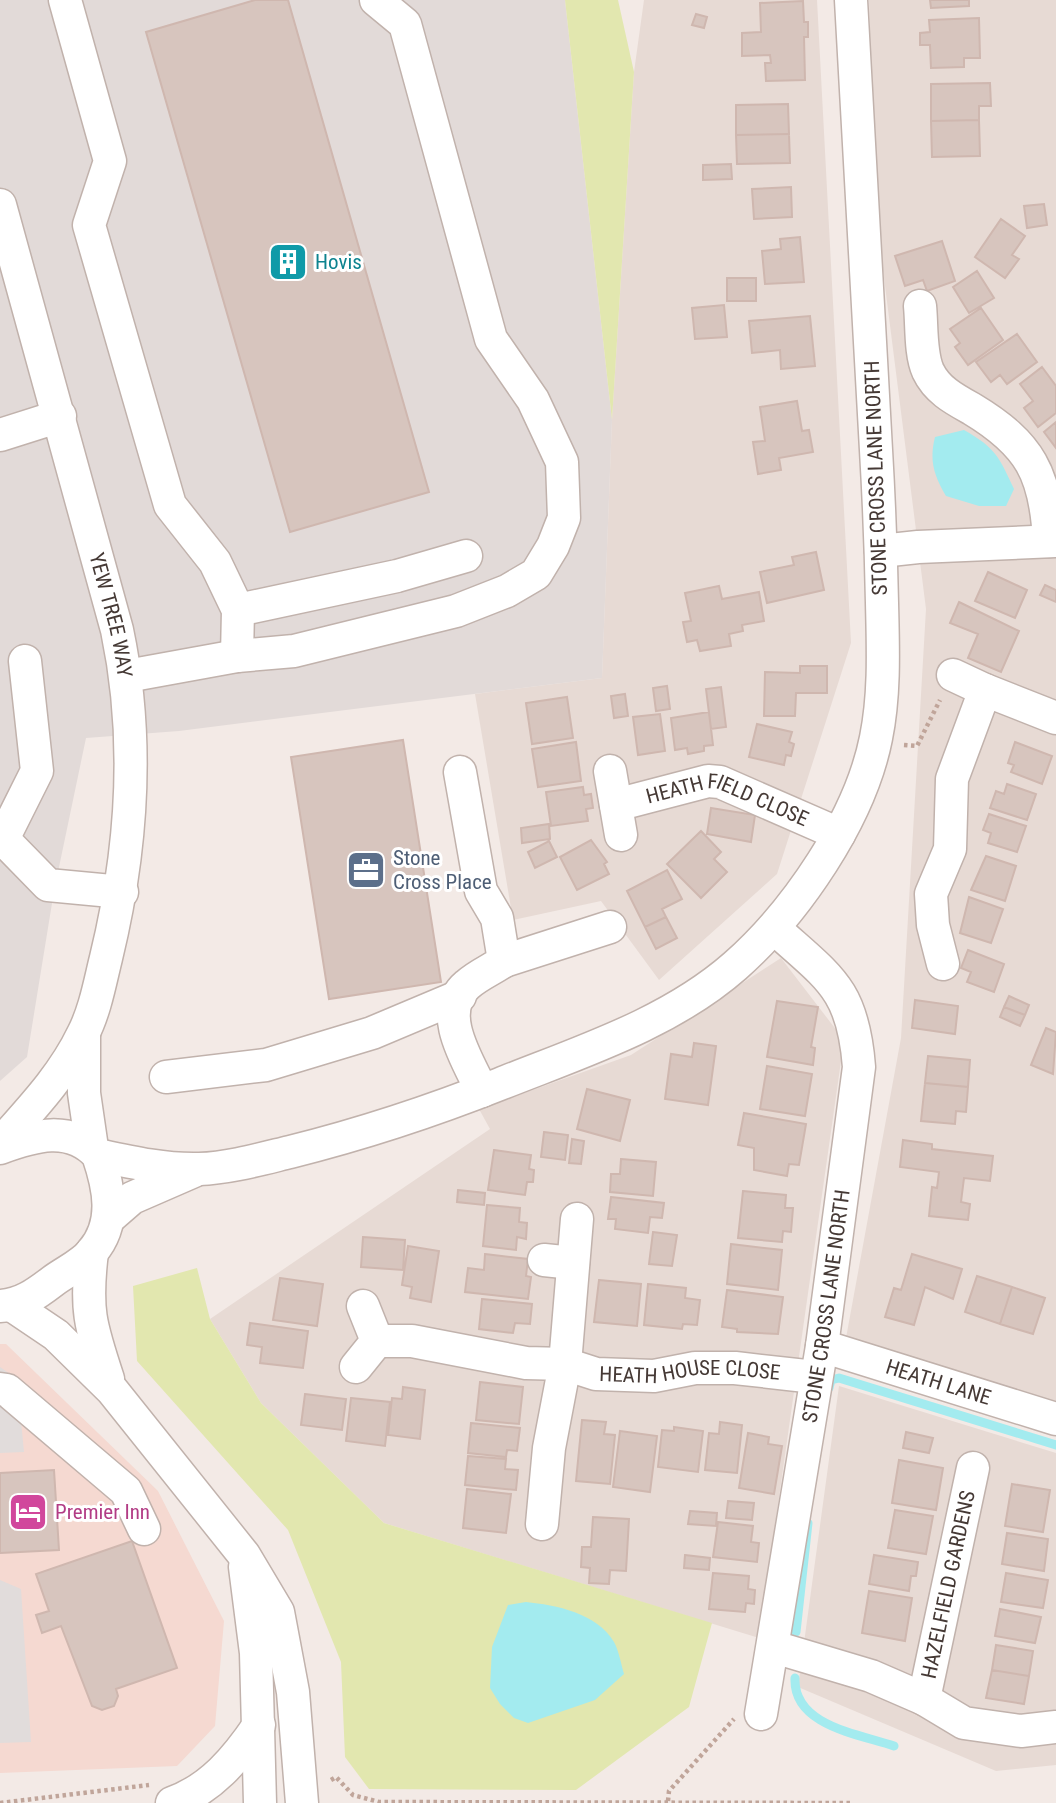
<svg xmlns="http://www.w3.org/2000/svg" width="1056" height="1803" viewBox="0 0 1056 1803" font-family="'Roboto Condensed',sans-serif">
  <rect width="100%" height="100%" fill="#f3eae6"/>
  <path fill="#e7dad4" d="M644 0H817L851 643 777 874 659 980 601 901 513 920 475 694 602 678 612 420 634 72Z
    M869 0H1056V1404L846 1338 901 1038 926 609 875 207Z
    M781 958 844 1040 759 1638 384 1523 261 1403 210 1319 490 1129 479 1109 631 1055Z
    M839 1386 1056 1453V1765L996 1771 798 1687Z"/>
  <path fill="#f5d9d1" d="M0 1344H6L158 1491 224 1621 215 1726 177 1766 0 1773Z"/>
  <path fill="#e2dad8" d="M0 0H565L612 420 602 678 179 731 86 738 54 891 27 1057 0 1081Z"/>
  <path fill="#e2e7af" d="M565 0H618L634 72 612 420Z
    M197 1268 210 1319 261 1403 384 1523 712 1623 689 1707 576 1790 369 1789 345 1757 341 1662 288 1530 137 1361 133 1286Z"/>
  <path fill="#e1dcdb" d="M0 1367 17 1379 24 1452 0 1453Z
    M0 1580 21 1589 31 1742 0 1743Z"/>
  <path fill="#a3ebef" d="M964 430C996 448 999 457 1014 489L1006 506H979L946 496C934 475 929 461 935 437Z
    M526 1602C556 1605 597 1613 614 1642 619 1651 621 1664 624 1674L595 1700 528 1723 514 1718 500 1704 490 1688 492 1647 508 1605Z"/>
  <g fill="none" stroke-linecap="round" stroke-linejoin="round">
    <path stroke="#a3ebef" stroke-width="9" d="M829 1388 831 1380 839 1378 1056 1445
      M796 1632 808 1523
      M795 1678C793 1726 859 1734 894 1746"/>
  </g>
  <path fill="#d7c5be" stroke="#cfb7af" stroke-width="2" d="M255 0H288L429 492 290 532 146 32Z
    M930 0H969V6L931 8Z
    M803 1 804 22H808V37H804L805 80 766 81 765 63H771L770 55 742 56V33L761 32 760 3Z
    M696 14 707 17 704 28 692 25Z
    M979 18 980 58H964V67L931 68 930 45H920V33L930 32 929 20Z
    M990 83 991 106H979V120L931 121V84Z
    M788 104 789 134 736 135V105Z
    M979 120 980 156 932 157 931 121Z
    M789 134 790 163 737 164 736 135Z
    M731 164 732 179 703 180V165Z
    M791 187 792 217 754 219 752 189Z
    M1044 204 1047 225 1027 228 1024 206Z
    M1001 219 1025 236 1012 255 1019 259 1005 278 975 257Z
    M800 237 804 282 765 284 762 251 781 249 780 239Z
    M942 241 955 281 927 291 923 280 905 286 895 256Z
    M977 271 994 298 969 313 953 287Z
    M727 278H756V301H727Z
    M724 305 727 337 695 339 692 308Z
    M981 308 1003 340 968 365 955 347 960 343 950 329Z
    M810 316 815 366 781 369 780 350 752 353 749 321Z
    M1017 334 1037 362 1007 384 1000 375 991 382 976 362Z
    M1042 367 1056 386V413L1038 427 1024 408 1033 401 1020 384Z
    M797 401 802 431 809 430 813 452 779 458 781 470 758 474 753 442 765 441 760 407Z
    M1056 422V448L1044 432Z
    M816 552 824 590 767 603 760 572 794 565 792 557Z
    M988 572 1027 590 1015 618 975 601Z
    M1045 585 1056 590V602L1040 595Z
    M719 586 722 599 759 592 764 621 742 625 743 631 729 634 731 646 700 651 697 640 687 642 683 622 691 621 685 593Z
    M959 602 1019 631 1001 672 968 658 978 634 950 623Z
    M800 666H827V693H796L795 716H764L765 672 800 673Z
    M667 686 670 709 656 711 653 688Z
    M721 687 726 727 711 729 706 689Z
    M625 694 628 716 614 718 611 696Z
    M567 697 573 738 532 744 526 703Z
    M709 712 713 745 704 746V751L688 754 687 748 675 750 671 718Z
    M660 714 665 751 638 755 633 717Z
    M757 724 792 732 789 742 794 744 791 756 786 755 784 765 749 757Z
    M403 740 441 982 329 999 291 757Z
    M576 742 581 781 538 787 532 749Z
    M1015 742 1052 756 1042 784 1011 772 1014 765 1008 763Z
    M1007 784 1036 794 1027 820 990 808 996 791 1004 794Z
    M583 787 584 795 591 794 593 808 586 809 588 821 551 826 546 792Z
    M711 808 755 815 751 842 707 834Z
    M989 814 1026 826 1017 852 988 843 991 833 983 830Z
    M549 824 550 839 522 843 521 828Z
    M701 831 721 852 714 859 727 872 701 898 667 864Z
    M591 840 607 862 604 864 609 874 577 890 560 857Z
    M549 841 557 857 535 868 528 852Z
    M986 856 1016 866 1005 901 971 890Z
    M667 870 682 899 662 909 666 917 645 927 627 891Z
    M969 897 1003 909 991 943 960 933Z
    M666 917 677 938 656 949 645 927Z
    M968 950 1004 964 994 992 967 982 971 972 961 968Z
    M1009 996 1029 1005 1025 1015 1004 1007Z
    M915 1000 958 1006 955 1034 912 1028Z
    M777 1001 818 1007 811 1047 815 1048 813 1065 767 1057Z
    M1004 1007 1025 1015 1020 1026 1000 1017Z
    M1046 1028 1056 1032 1053 1074 1031 1065Z
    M694 1043 716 1046 708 1105 665 1099 671 1054 692 1057Z
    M928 1056 970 1060 968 1087 925 1083Z
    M767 1066 812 1074 805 1116 760 1109Z
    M925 1083 968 1087 966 1112 956 1111 955 1124 921 1121Z
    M587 1089 630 1100 620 1141 577 1129Z
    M744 1113 806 1124 799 1165 789 1164 787 1176 754 1170V1148L738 1145Z
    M544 1132 568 1135 565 1160 541 1157Z
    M572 1139 584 1141 581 1164 569 1163Z
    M903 1140 932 1144V1149L993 1156 990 1181 964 1178 961 1202 970 1204 968 1220 929 1216 932 1187 937 1188 939 1172 900 1167Z
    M494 1150 531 1155 529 1169 534 1170 533 1182H527L525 1195 488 1190Z
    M621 1159 656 1162 653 1196 610 1192 611 1174H620Z
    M458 1190 485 1193 484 1205 457 1202Z
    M743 1191 786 1195 785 1208H793L791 1232 783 1231 782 1242 738 1238Z
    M611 1197 664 1203 662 1218 650 1217 648 1233 615 1229 616 1219H608Z
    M487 1205 520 1208 519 1222 527 1223 526 1239 517 1237 516 1250 483 1246Z
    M653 1232 677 1235 672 1266 649 1264Z
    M363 1237 405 1240 403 1270 361 1267Z
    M731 1244 782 1250 778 1290 727 1284Z
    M408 1246 439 1251 431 1302 410 1298 412 1287 402 1285Z
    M485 1254 528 1259 526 1276 531 1277 528 1299 465 1292 468 1268 484 1270Z
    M912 1254 962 1269 953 1299 925 1287 914 1325 885 1317 894 1288 901 1290Z
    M977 1276 1012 1287 1000 1324 965 1312Z
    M280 1278 323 1284 317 1326 273 1320Z
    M599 1280 641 1284 637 1326 594 1322Z
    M648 1284 686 1288 685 1298 700 1300 697 1325 683 1324 682 1329 644 1325Z
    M1012 1287 1045 1298 1033 1334 1000 1324Z
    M727 1290 783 1297 778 1334 737 1332V1329L722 1327Z
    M482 1299 532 1304 530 1324 515 1323 513 1333 479 1329Z
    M250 1323 308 1331 303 1368 260 1363 262 1347 247 1345Z
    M480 1382 523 1387 519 1424 476 1420Z
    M403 1387 425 1390 420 1439 388 1435 392 1398 402 1399Z
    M305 1394 346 1399 342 1430 301 1425Z
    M351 1398 390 1402 385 1446 346 1441Z
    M582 1420 606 1422 604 1434 615 1435 610 1484 576 1481Z
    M720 1422 742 1425 737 1473 705 1470 709 1433 719 1434Z
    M471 1423 520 1428 517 1451 507 1450 506 1457 468 1453Z
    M674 1427 703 1431 698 1472 658 1467 662 1430 674 1431Z
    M620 1431 657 1436 650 1492 613 1487Z
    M906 1432 933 1438 929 1453 903 1448Z
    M748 1433 769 1437 768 1444 782 1446 774 1494 739 1488Z
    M468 1456 506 1459 505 1469 518 1470 516 1490 465 1485Z
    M899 1460 943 1468 936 1510 892 1503Z
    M54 1470 59 1550 0 1553V1473Z
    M1012 1484 1050 1490 1043 1532 1005 1526Z
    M467 1489 511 1494 506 1533 463 1528Z
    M728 1501 754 1503 752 1520 726 1518Z
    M895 1510 933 1516 926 1554 888 1548Z
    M690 1511 717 1513 716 1526 688 1524Z
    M593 1517 629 1519 626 1571 610 1570 609 1584 589 1583 590 1568 581 1567 582 1547H591Z
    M718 1522 753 1526 751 1542 759 1543 757 1562 713 1557Z
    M1007 1533 1048 1539 1044 1571 1002 1564Z
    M132 1541 177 1668 116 1689 118 1696 114 1706 102 1710 92 1706 61 1626 42 1633 36 1615 49 1611 36 1574Z
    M685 1555 710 1558 709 1570 684 1568Z
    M874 1555 918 1562 916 1576H911L909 1591 869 1584Z
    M713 1573 749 1576 748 1589 755 1590 754 1604 746 1603 745 1612 709 1609Z
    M1006 1573 1048 1580 1043 1608 1001 1602Z
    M869 1591 912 1598 905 1641 862 1633Z
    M1000 1609 1041 1617 1035 1643 995 1636Z
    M996 1645 1033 1651 1029 1676 992 1670Z
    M992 1670 1029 1676 1024 1704 986 1698Z"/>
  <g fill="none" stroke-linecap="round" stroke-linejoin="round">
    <g stroke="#c1b2ac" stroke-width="35">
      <g id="minor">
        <path d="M65 0 110 161 89 225 170 505 215 562 238 610 237 656"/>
        <path id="s1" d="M0 205 117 630C140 739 132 851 106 958 100 982 95 1011 83 1034 63 1076 30 1110 0 1144"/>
        <path d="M920 306C922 325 920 353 928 371 937 390 954 399 972 409 1030 444 1046 474 1049 541"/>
        <path d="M0 435 60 416"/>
        <path d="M881 551 918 547 1056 541"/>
        <path d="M238 610 397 576 466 556"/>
        <path d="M25 661 37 771 3 839 48 885 122 892"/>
        <path d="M953 675 985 690"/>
        <path d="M127 676 237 656 294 651 456 611 507 591 536 574 553 546 564 518 562 462 533 400 491 339 405 24 376 0"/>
        <path d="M610 771 621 835"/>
        <path d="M460 772 481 891 497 918 504 961C493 969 478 975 467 985 435 1012 469 1063 482 1091"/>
        <path id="s2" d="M616 805 708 781 720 782 839 834"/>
        <path d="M504 961 610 927"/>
        <path d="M943 964 933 925 931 894 950 849 952 779 985 690 1056 718"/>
        <path d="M84 1034V1093L92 1148"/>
        <path d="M166 1077 266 1065 372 1033 460 996"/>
        <path d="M0 1148C33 1136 70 1124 98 1155 109 1187 117 1223 92 1252 83 1264 65 1272 53 1281 36 1294 21 1305 0 1306"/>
        <path d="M98 1155C130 1162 165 1170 199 1169 229 1168 261 1159 290 1152 362 1134 432 1111 500 1084 580 1052 669 1024 735 966 796 912 860 819 876 738 885 694 883 647 882 603 881 552 879 501 876 450 868 300 860 150 851 0"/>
        <path d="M109 1218 132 1198 194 1171"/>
        <path d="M92 1252C85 1309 90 1325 108 1379"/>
        <path d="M544 1260 573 1263"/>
        <path d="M13 1306 56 1335 112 1390 244 1555 278 1612 293 1692 302 1803"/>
        <path id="s3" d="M377 1341H412L526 1363 565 1364 596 1374 654 1376 695 1368H735L815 1377"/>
        <path id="s4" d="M822 1346 1056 1419"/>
        <path d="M356 1367 377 1341 363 1306"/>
        <path d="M0 1389 7 1390 126 1491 144 1529"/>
        <path d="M542 1524 549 1448 565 1364 577 1219"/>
        <path d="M245 1567 256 1653 260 1803"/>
        <path d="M774 1647 871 1676 924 1699 964 1723 1021 1731 1056 1727"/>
        <path id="s5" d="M924 1699 973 1468"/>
        <path id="s6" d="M761 1714 822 1346 859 1067C853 988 829 978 774 928"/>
        <path d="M172 1803C211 1789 236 1759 259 1725"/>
      </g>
    </g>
    <path stroke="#c0a59a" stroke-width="4.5" stroke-dasharray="3.5 3.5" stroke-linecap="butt" d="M904 745 917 746 940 700
      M331 1780 336 1777 353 1795 379 1802 851 1803
      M668 1801 669 1791 734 1719
      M0 1803 149 1785"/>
    <use href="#minor" stroke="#fff" stroke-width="32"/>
  </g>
  <defs>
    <g id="building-square" transform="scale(2.0125)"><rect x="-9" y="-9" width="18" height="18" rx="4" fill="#0f9aa8" stroke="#fff"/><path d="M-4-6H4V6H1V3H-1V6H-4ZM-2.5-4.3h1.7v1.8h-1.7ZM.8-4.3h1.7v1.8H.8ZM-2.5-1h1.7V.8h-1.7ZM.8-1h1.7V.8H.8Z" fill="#fff"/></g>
    <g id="office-square" transform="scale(2.0125)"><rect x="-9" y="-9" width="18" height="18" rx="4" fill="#5c6f8a" stroke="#fff"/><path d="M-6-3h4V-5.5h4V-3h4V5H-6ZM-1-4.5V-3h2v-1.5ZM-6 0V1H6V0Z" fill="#fff"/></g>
    <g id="hotel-square" transform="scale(2.0125)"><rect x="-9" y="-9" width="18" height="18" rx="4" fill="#d1479c" stroke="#fff"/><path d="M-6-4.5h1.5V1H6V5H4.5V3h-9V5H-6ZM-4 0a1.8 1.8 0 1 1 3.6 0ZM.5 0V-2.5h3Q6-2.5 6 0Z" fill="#fff"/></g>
  </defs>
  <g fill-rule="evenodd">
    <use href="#building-square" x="288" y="262"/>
    <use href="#office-square" x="366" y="870"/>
    <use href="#hotel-square" x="28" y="1512"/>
  </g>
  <g text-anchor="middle" stroke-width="6" stroke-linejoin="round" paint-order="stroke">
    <g font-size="21" fill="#0d838f" stroke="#fff" text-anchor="start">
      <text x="315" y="269">Hovis</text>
    </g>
    <g font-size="21" fill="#453935" stroke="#fff">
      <text transform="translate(876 478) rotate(-92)" y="7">STONE CROSS LANE NORTH</text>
      <text dy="7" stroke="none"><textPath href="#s1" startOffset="425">YEW TREE WAY</textPath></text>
      <text dy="7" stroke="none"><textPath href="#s2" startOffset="117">HEATH FIELD CLOSE</textPath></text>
      <text dy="7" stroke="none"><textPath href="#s6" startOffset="413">STONE CROSS LANE NORTH</textPath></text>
      <text dy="7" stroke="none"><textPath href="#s3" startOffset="317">HEATH HOUSE CLOSE</textPath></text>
      <text dy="7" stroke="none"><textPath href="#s4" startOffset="122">HEATH LANE</textPath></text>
      <text dy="7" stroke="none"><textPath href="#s5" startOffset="117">HAZELFIELD GARDENS</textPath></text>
    </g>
    <g font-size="21" fill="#4e5e75" stroke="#fff" text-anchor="start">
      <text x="393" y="865">Stone<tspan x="393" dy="24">Cross Place</tspan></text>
    </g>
    <g font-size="21" fill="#b23c85" stroke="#fff" text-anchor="start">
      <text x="55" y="1519">Premier Inn</text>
    </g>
  </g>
</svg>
